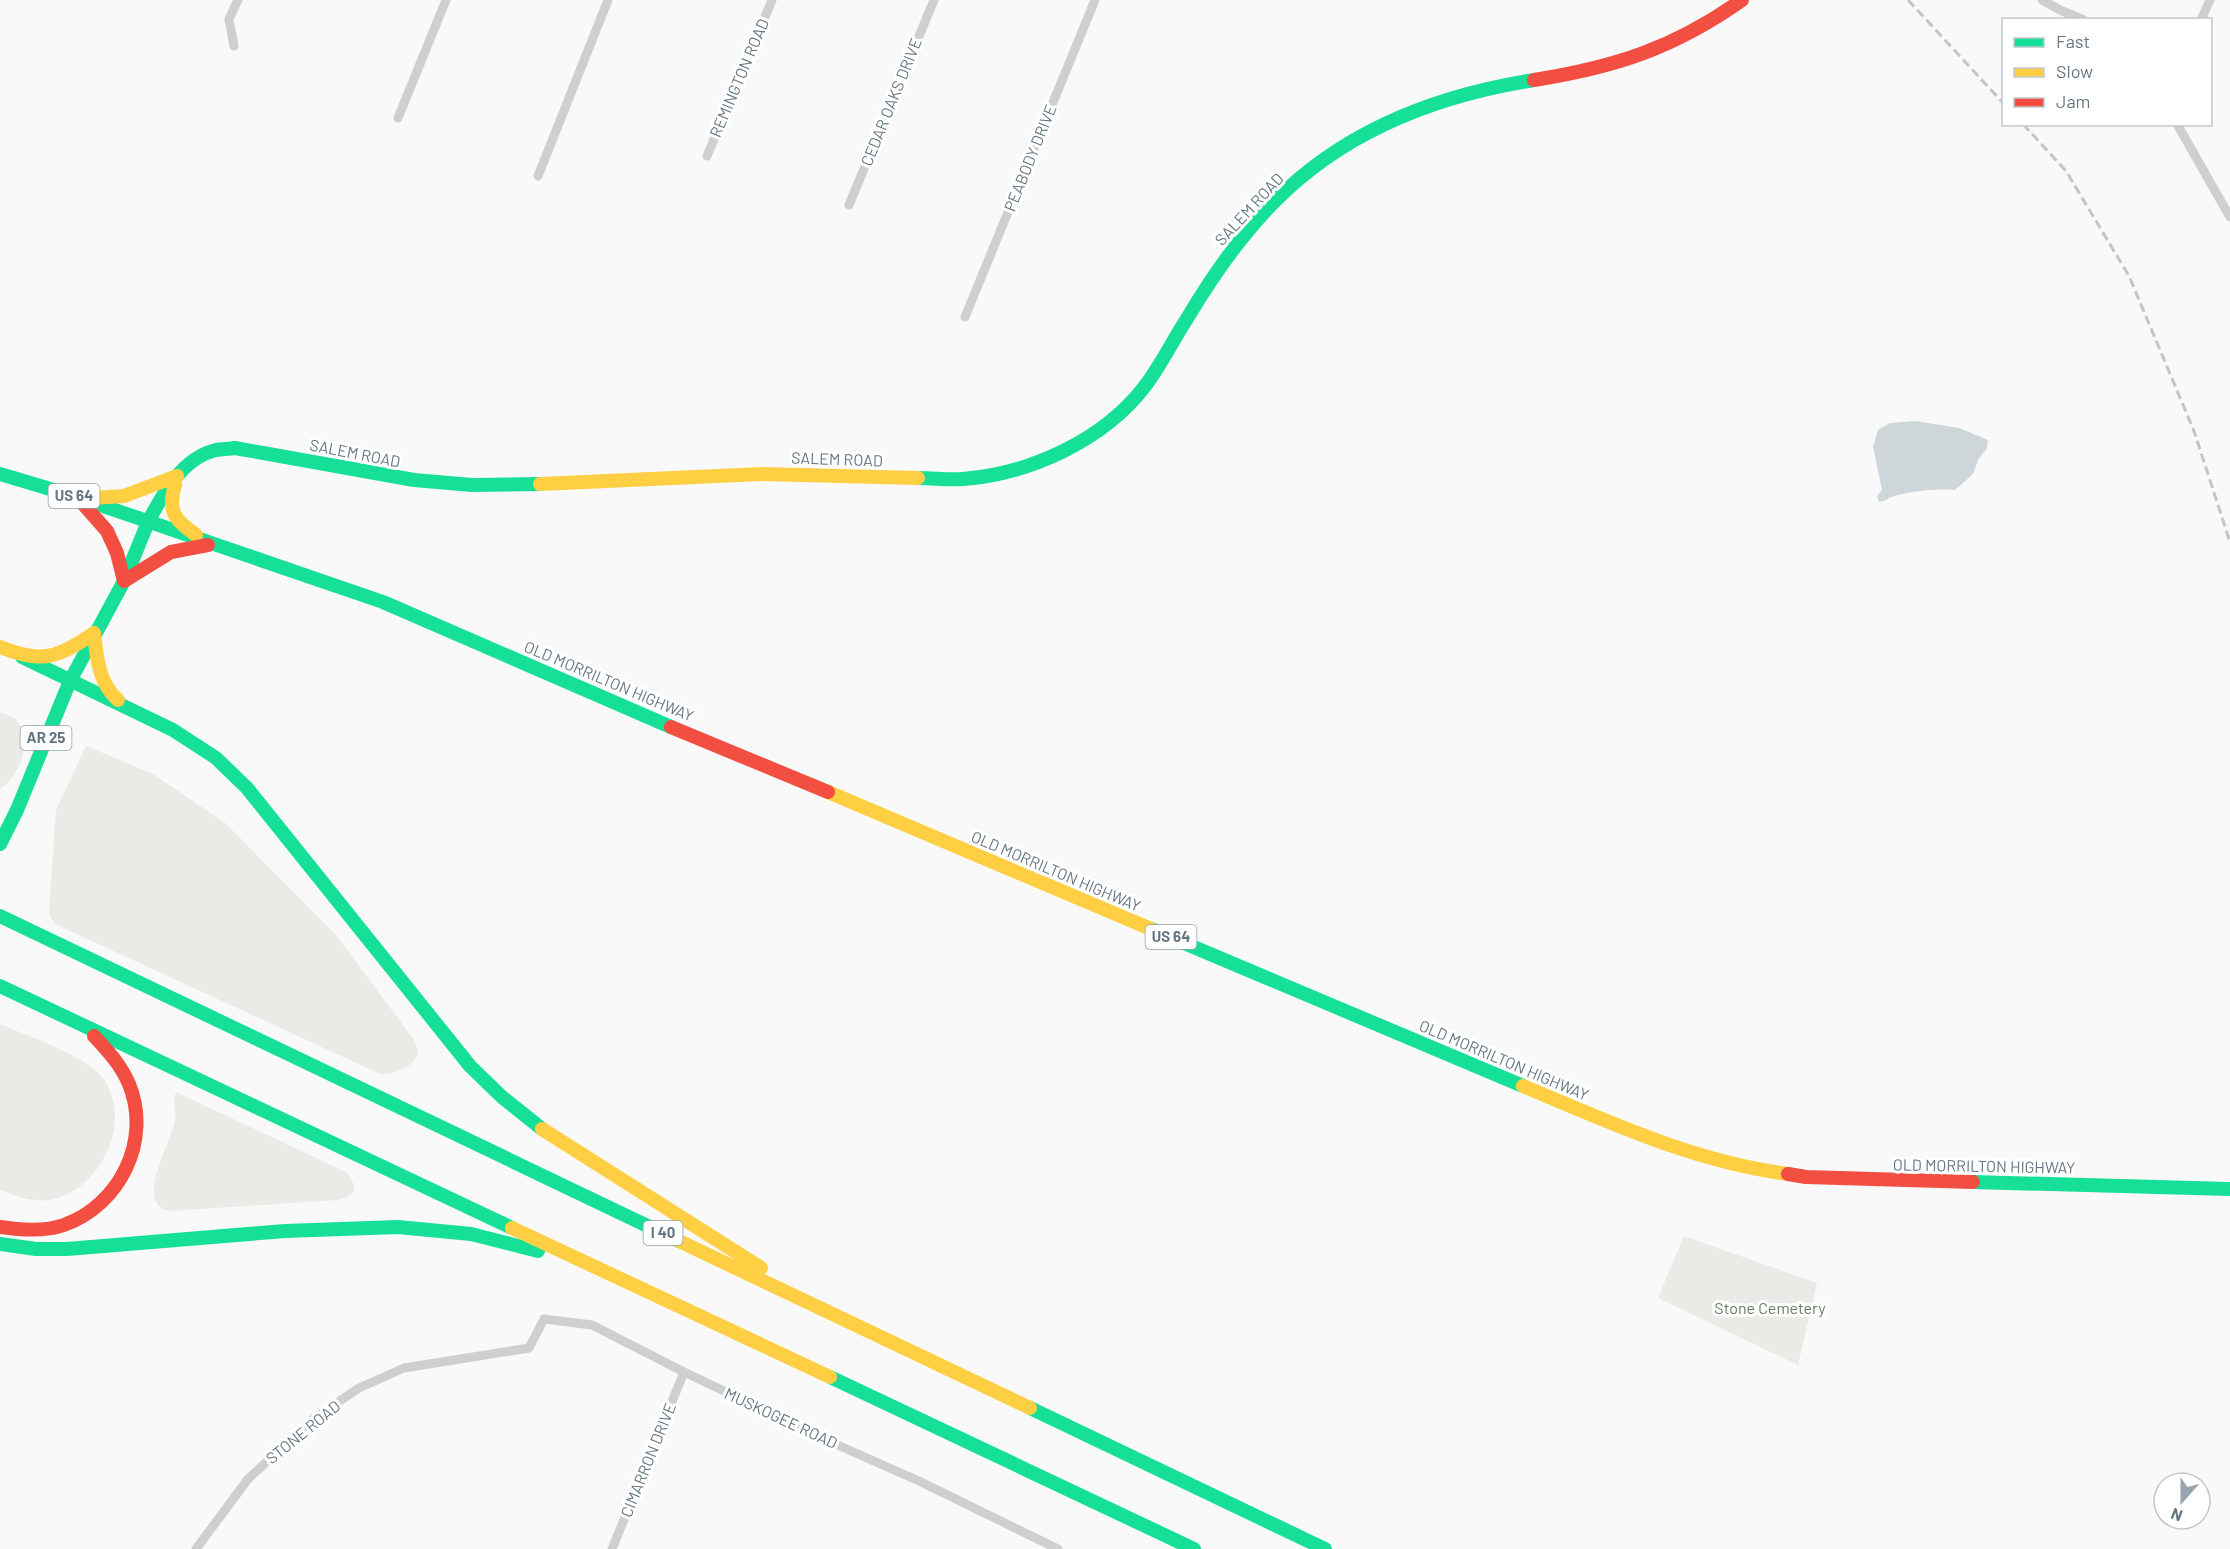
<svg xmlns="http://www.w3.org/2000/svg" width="2230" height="1549" viewBox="0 0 2230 1549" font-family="Barlow,sans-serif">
  <rect width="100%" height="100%" fill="#f9f9f9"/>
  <path fill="#e8ebe6" d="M0 712C6 714 13 716 17 721 34 739 19 778 0 789Z
    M86 746 153 774 225 823 336 935 414 1040 418 1051 415 1060C405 1070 391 1076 378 1073L55 924 52 920 49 911 56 810Z
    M0 1024C27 1036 83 1054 102 1077 134 1118 103 1187 54 1199 35 1204 17 1196 0 1190Z
    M176 1092 348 1173 354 1185V1192L346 1198 337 1200 170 1211C132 1205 173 1139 175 1120 176 1110 173 1102 176 1092Z
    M1684 1236 1817 1283 1798 1365 1658 1298Z"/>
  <path fill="#ced6d9" d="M1916 421 1959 428 1988 440 1987 448 1978 460 1973 474 1955 490C1941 488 1905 491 1892 497 1886 499 1886 501 1879 502L1877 496 1882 490 1873 447 1878 430 1890 423Z"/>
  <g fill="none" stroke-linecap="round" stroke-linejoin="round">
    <path stroke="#cecfd0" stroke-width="9" d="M2042 0 2060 10 2084 20
      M2201 20 2210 0
      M234 46 229 19 238 0
      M398 118 446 0
      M2177 124 2230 217
      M707 156 772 0
      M538 176 608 0
      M849 205 934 0
      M965 317 1095 0
      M196 1549 248 1479 313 1419 359 1388 404 1368 529 1348 544 1319 592 1325 684 1372 842 1447 919 1481 1058 1549
      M612 1549 684 1372"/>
    <path stroke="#16e098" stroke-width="14" d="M0 474 77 497 383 602 671 727
      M918 478C933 478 949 480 963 479 1030 474 1104 440 1145 386 1161 365 1173 340 1188 317 1213 275 1241 235 1275 201 1344 131 1438 95 1534 80
      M148 522C163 494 182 458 216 450 222 449 229 449 235 448L414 480 472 485 540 484
      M22 657 173 730 216 758 247 788 470 1066 502 1097 542 1129
      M0 844 17 810 70 681 124 581 148 522
      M0 916 679 1241
      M1151 929 1523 1086
      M0 986 512 1228
      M1973 1182 2230 1189
      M0 1244 36 1249H67L285 1231 398 1227 471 1234 538 1251
      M830 1377 1194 1549
      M1030 1408 1325 1549"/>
    <path stroke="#ffcf43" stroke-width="14" d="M540 484 762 474 918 478
      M175 485C167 512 175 520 196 535
      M90 498 124 496 177 476
      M0 647C41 664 58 658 94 633 97 658 98 682 118 700
      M828 792 1151 929
      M1523 1086C1609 1122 1694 1162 1788 1174
      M542 1129 761 1268
      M512 1228 830 1377
      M679 1241 1030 1408"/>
    <path stroke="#f24e42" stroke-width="14" d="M1534 80C1616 67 1674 48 1742 0
      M77 497 107 531 117 553 124 581 171 552 208 545
      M671 727 828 792
      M1788 1174 1806 1177 1973 1182
      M0 1227C20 1230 44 1232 64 1225 120 1205 152 1140 129 1084 121 1065 108 1051 94 1036"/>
    <path stroke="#c3c5c6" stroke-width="3" stroke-dasharray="9 4.5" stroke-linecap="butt" d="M1908 0 2004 104
      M2023 124 2066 171 2129 276 2194 431 2230 542"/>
  </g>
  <g text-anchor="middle" stroke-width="6" stroke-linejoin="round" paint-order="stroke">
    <g fill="#fff" stroke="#939fa8" stroke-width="1.5">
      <rect x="48.5" y="484" width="51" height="24" rx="4.5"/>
      <rect x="20.5" y="726" width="51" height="24" rx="4.5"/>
      <rect x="1145.5" y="925" width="51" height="24" rx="4.5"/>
      <rect x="643.5" y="1221" width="39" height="24" rx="4.5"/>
    </g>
    <g font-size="15" font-weight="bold" fill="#657683">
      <text x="74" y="501">US 64</text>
      <text x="46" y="743">AR 25</text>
      <text x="1171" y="942">US 64</text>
      <text x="663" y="1238">I 40</text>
    </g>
    <g font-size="16" fill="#657683" stroke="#fff">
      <text transform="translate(739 78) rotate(-67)" y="6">REMINGTON ROAD</text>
      <text transform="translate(891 102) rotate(-68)" y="6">CEDAR OAKS DRIVE</text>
      <text transform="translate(1030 158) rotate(-68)" y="6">PEABODY DRIVE</text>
      <text transform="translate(1249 209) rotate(-47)" y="6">SALEM ROAD</text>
      <text transform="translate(355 453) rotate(11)" y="6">SALEM ROAD</text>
      <text transform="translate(837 459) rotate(2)" y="6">SALEM ROAD</text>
      <text transform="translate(609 681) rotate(23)" y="6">OLD MORRILTON HIGHWAY</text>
      <text transform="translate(1056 871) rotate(23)" y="6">OLD MORRILTON HIGHWAY</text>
      <text transform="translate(1504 1060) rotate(23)" y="6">OLD MORRILTON HIGHWAY</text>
      <text transform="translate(1984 1166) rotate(1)" y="6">OLD MORRILTON HIGHWAY</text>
      <text transform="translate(781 1418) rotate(25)" y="6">MUSKOGEE ROAD</text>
      <text transform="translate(303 1432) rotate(-39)" y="6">STONE ROAD</text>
      <text transform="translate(648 1460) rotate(-68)" y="6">CIMARRON DRIVE</text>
    </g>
    <g font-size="16" fill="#687a64" stroke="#fff">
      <text x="1770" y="1314">Stone Cemetery</text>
    </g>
  </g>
  <rect x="2002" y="18" width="210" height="108" fill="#ffffff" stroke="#c1c8cd" stroke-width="1.5"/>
  <rect x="2014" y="38" width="30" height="9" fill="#16e098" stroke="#c1c8cd" stroke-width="1.5"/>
  <text x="2056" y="48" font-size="18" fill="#657683">Fast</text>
  <rect x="2014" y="68" width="30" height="9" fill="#ffcf43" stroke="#c1c8cd" stroke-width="1.5"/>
  <text x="2056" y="78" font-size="18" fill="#657683">Slow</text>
  <rect x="2014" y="98" width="30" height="9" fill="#f24e42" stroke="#c1c8cd" stroke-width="1.5"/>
  <text x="2056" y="108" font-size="18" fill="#657683">Jam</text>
  <g transform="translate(2182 1501) rotate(201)"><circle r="28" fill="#ffffff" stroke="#c1c8cd" stroke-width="1.5"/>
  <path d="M0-4.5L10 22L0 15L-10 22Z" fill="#99a4ac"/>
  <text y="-9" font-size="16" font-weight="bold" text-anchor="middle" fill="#657683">N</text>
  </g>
</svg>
